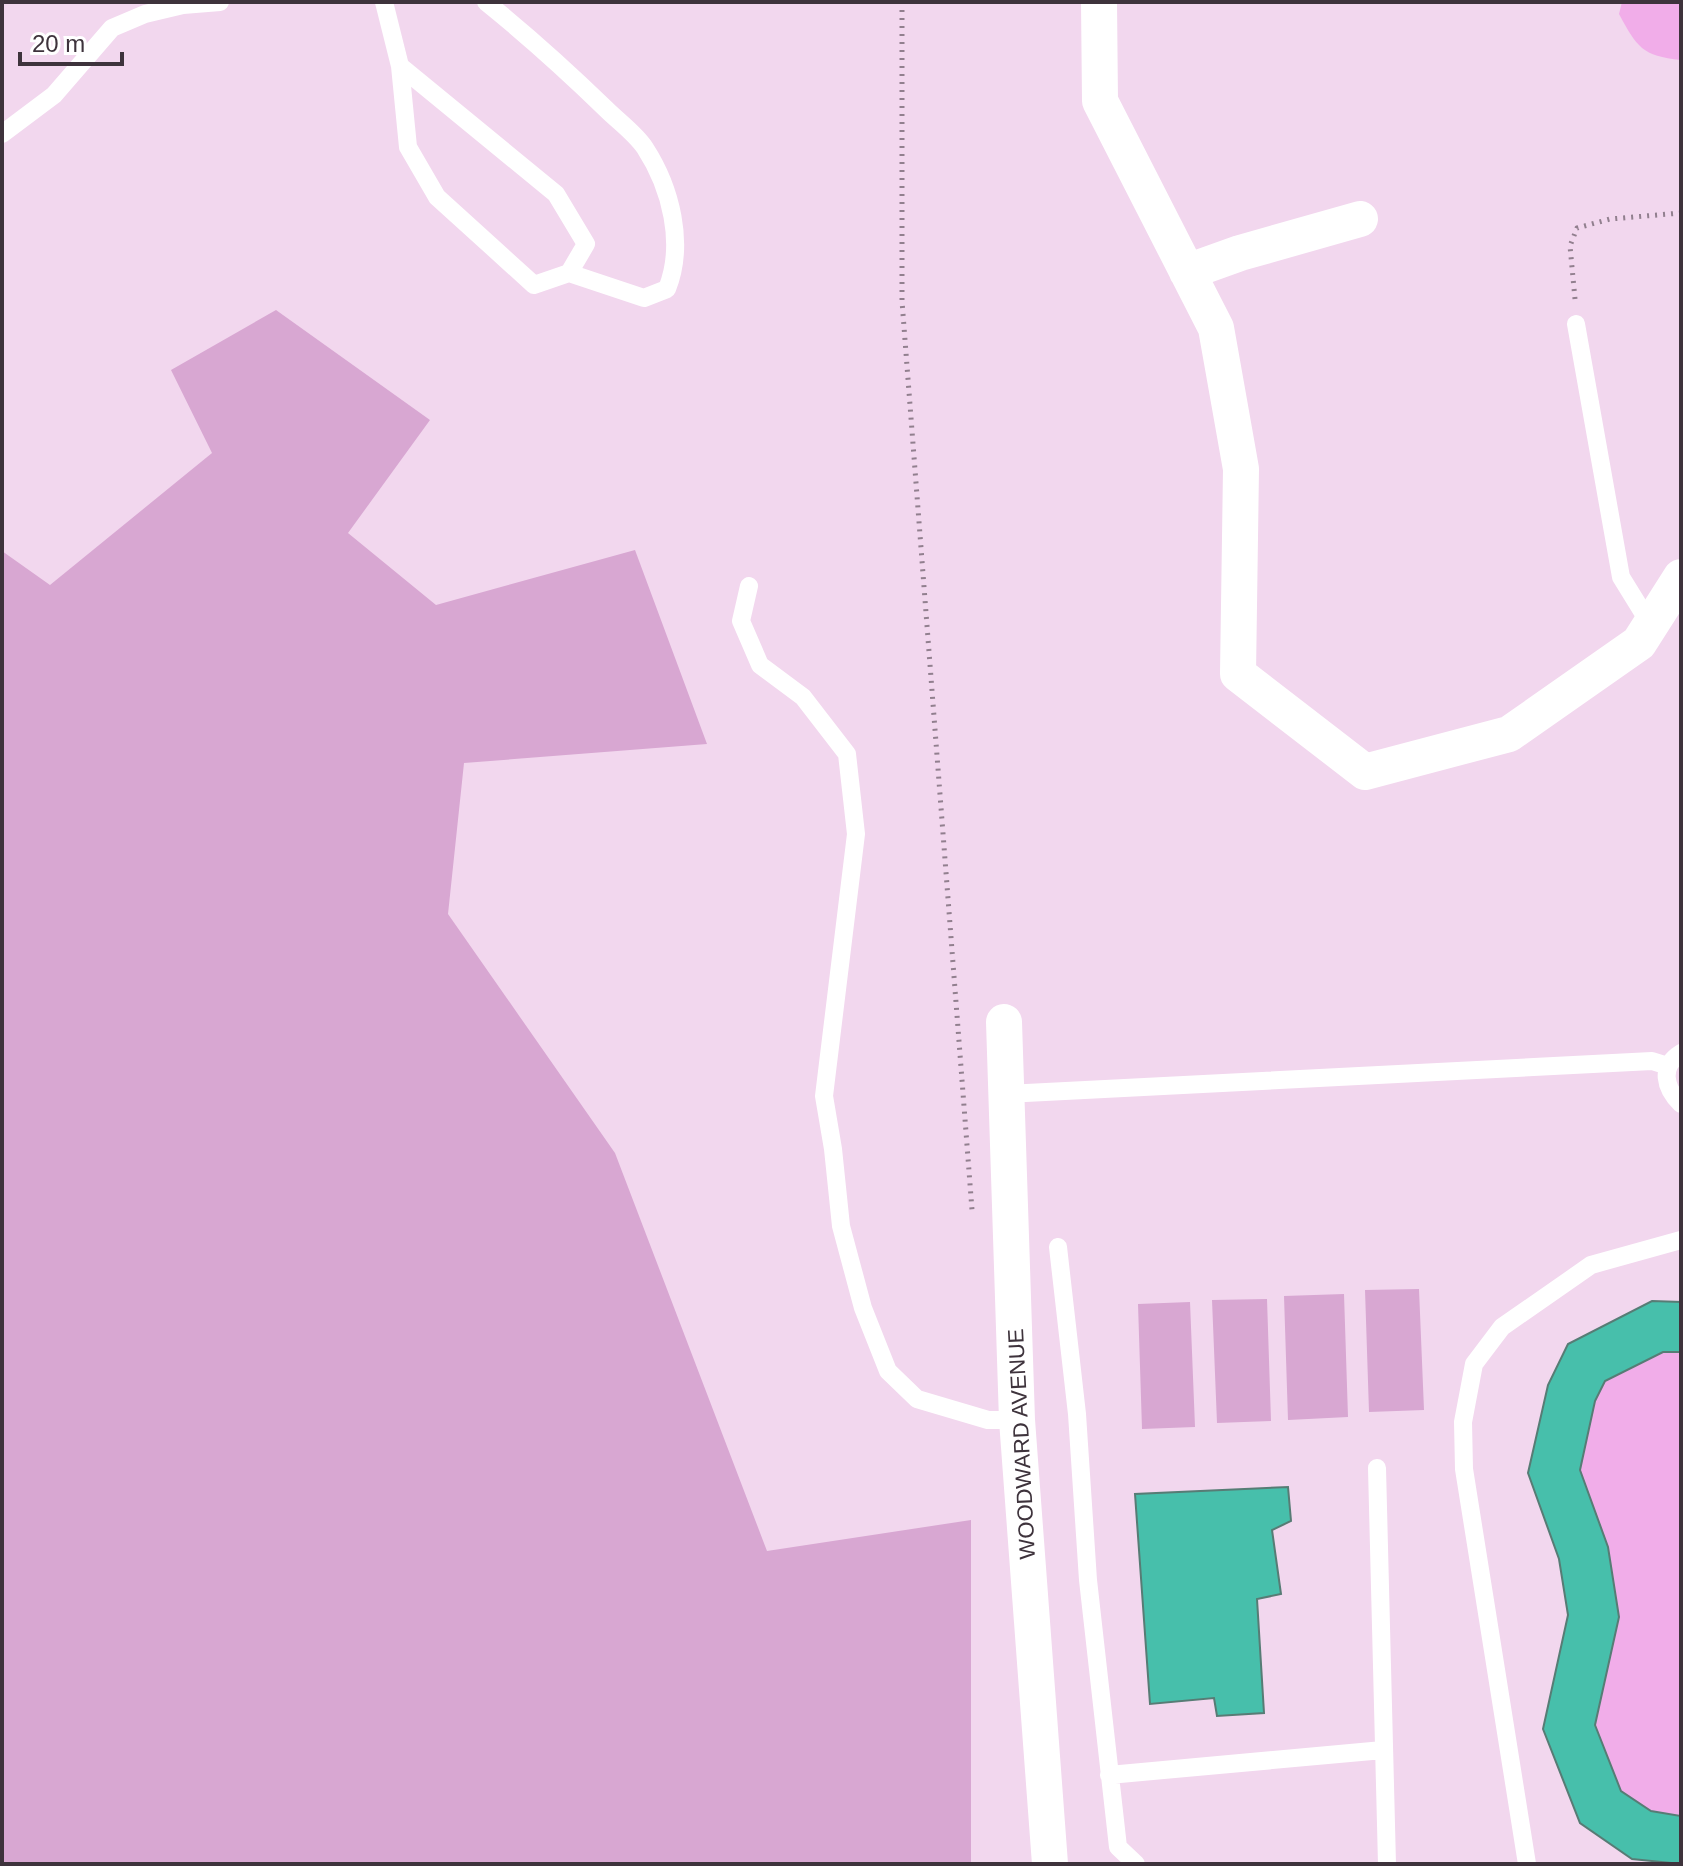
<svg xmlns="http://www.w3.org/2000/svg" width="1683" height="1866" viewBox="0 0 1683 1866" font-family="Helvetica,sans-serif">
  <rect width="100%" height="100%" fill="#f2d7ee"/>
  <path fill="#d8a7d2" d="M276 310 430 420 348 533 436 605 635 550 707 744 464 763 448 914 615 1153 767 1551 971 1520V1864H2V551L50 585 212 453 171 370Z
    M1419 1289 1424 1410 1369 1412 1365 1290Z
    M1344 1294 1348 1417 1288 1420 1284 1296Z
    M1267 1299 1271 1421 1217 1423 1212 1300Z
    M1190 1302 1195 1427 1142 1429 1138 1304Z"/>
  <path fill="#f1ade9" d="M1622 2H1681V60C1642 56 1637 47 1619 14Z
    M1663 1352H1681V1816L1651 1811 1621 1791 1595 1725 1619 1617 1580 1470 1595 1401 1605 1381Z"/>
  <path fill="#47bfab" stroke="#577c75" stroke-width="2" d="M1652 1301 1681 1302V1352H1663L1605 1381 1595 1401 1580 1470 1608 1547 1619 1617 1595 1725 1621 1791 1651 1811 1681 1816V1864L1632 1859 1580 1823 1543 1729 1568 1615 1559 1559 1528 1473 1548 1385 1568 1344Z
    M1288 1487 1291 1521 1272 1530 1281 1594 1257 1599 1264 1713 1217 1716 1214 1698 1150 1704 1135 1494Z"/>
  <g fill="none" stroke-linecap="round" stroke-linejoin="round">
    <path stroke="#917f8e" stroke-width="5" stroke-dasharray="2 6" stroke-linecap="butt" d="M902 2V301L972 1210
      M1575 299 1570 246 1577 228 1610 219 1681 213"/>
    <path stroke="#fff" stroke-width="18" d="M384 2 400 66 408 147 437 197 534 285 569 273 586 244 556 194 400 66
      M486 2C528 36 567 71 606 109 618 121 636 134 645 148 671 188 685 244 667 289L644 298 569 273
      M2 134 54 95 112 28 145 14 183 5 220 2
      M1576 324 1621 577 1650 624
      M749 586 741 621 760 665 803 697 847 754 856 834 824 1096 833 1149 841 1226 863 1308 888 1371 917 1399 988 1420H1017
      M1681 1053C1659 1067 1665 1088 1681 1104
      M1006 1094 1652 1061 1668 1066
      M1058 1247 1077 1414 1088 1580 1118 1847 1136 1864
      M1377 1468 1387 1864
      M1109 1775 1383 1750
      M1527 1864 1464 1469 1463 1422 1474 1364 1502 1327 1591 1265 1681 1240"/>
    <path stroke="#fff" stroke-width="36" d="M1099 2 1100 101 1216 328 1241 469 1238 674 1365 772 1509 734 1639 643 1681 577
      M1187 272 1240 253 1360 219
      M1004 1022 1017 1420 1050 1864"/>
  </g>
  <g text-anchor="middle" stroke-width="7" stroke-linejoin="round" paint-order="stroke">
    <g font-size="22" fill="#3e333c" stroke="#fff">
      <text transform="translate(1021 1444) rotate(-93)" y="8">WOODWARD AVENUE</text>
    </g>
  </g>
  <rect width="1683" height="1866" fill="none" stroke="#3e333c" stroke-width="8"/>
  <path d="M20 52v12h102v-12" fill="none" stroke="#3e333c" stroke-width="4"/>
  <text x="32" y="52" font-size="24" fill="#3e333c" stroke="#ffffff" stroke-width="6" paint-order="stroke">20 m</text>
</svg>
